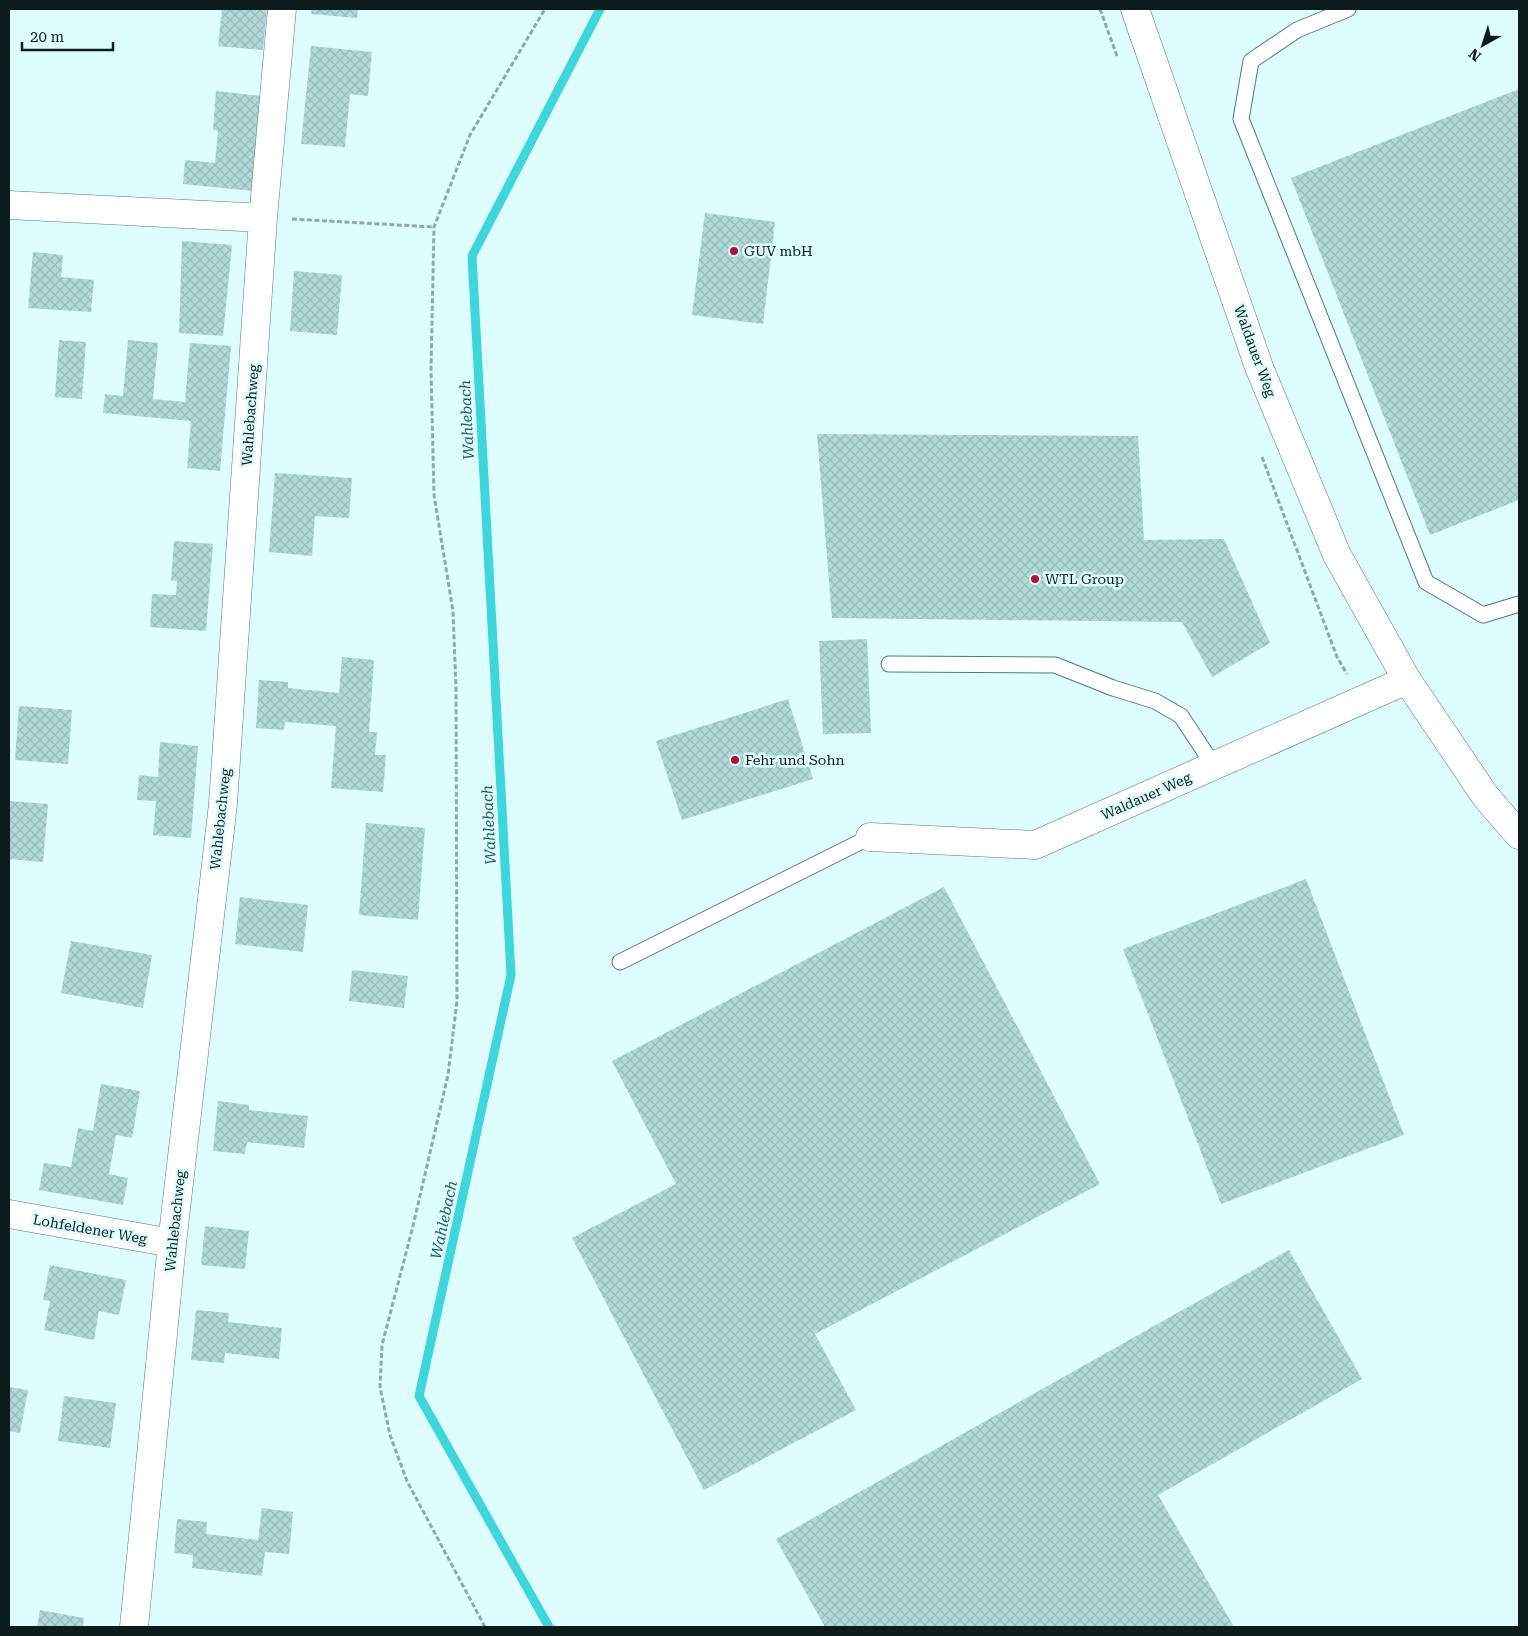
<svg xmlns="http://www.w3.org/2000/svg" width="1528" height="1636" viewBox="0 0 1528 1636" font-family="'Roboto Serif',serif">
  <defs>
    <pattern id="building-cross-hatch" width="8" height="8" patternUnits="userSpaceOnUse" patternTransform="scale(1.25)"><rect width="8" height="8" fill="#b1d9da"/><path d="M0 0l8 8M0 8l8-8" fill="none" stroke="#97baba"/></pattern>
  </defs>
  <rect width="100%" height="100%" fill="#ddfdfe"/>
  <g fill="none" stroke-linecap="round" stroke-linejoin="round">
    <path stroke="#3fd6db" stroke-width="9" d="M549 1627 419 1396 511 975 472 256 600 9"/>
  </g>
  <path fill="url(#building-cross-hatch)" d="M222 9H267L263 50 218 46Z
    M312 9H358L357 18 311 14Z
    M311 46 372 52 368 96 350 94 345 147 301 144Z
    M1519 89V500L1430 535 1291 178Z
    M216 91 261 96 252 191 183 184 185 160 215 163 218 131 213 130Z
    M705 213 775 222 763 324 692 315Z
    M182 241 232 245 223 336 179 333Z
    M33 252 63 255 61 277 94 280 91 312 28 308Z
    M294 271 342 275 337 335 290 331Z
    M59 340 86 342 82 399 55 397Z
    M128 340 158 343 153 399 185 402 190 343 231 346 220 471 187 468 191 421 103 413 105 394 123 396Z
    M817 434 1138 436 1144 540 1224 539 1270 643 1212 677 1182 622 832 618Z
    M275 473 352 478 349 518 315 516 312 556 269 552Z
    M174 541 213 544 206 631 150 627 152 594 176 595 177 581H171Z
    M867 639 871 733 823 734 819 641Z
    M342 657 374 660 369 732H377L375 755H386L383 792 331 788 336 726 285 722 284 730 256 728 259 680 288 682V688L339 693Z
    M788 699 813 779 682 820 656 741Z
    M19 706 72 710 68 764 15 760Z
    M160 742 198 746 191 838 153 835 156 801 137 800 139 775 158 777Z
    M9 801 48 804 43 862 9 859Z
    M366 823 425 828 418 920 359 915Z
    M1306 879 1404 1135 1221 1204 1123 949Z
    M944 887 1100 1184 815 1334 856 1410 704 1490 572 1238 676 1184 612 1061Z
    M240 897 308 905 303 952 235 944Z
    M71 941 152 955 143 1008 61 993Z
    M352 970 408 976 404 1008 349 1001Z
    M101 1084 140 1091 132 1138 116 1135 109 1174 128 1178 123 1205 39 1190 44 1163 71 1167 78 1128 93 1131Z
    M218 1101 249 1105V1110L308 1116 304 1148 247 1142 245 1154 213 1151Z
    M205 1226 249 1231 245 1269 201 1265Z
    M1289 1250 1362 1379 1158 1495 1234 1627H825L776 1539Z
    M50 1265 126 1280 119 1315 99 1311 94 1340 44 1330 50 1301 43 1300Z
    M196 1310 229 1313 228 1322 282 1328 279 1359 225 1353 224 1363 191 1360Z
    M9 1387 28 1390 20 1433 9 1431Z
    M64 1396 116 1403 110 1448 58 1441Z
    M262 1508 293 1512 289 1554 265 1552 262 1576 192 1568 193 1555 174 1553 177 1519 207 1522 206 1534 258 1540Z
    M40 1610 84 1618 83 1627H37Z"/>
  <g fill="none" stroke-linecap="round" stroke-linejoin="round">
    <g stroke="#54797a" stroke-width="17">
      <path id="lane" d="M1348 9 1297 30 1251 61 1241 119 1426 582 1483 615 1519 604
        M889 664 1055 665 1113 688 1155 701 1181 716 1214 766
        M620 962 870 837"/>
    </g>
    <g stroke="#54797a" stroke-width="29">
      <path id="street" d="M9 205 263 218
        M870 837 1035 845 1407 680
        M9 1214 172 1243
        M134 1627 172 1243 223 804 263 218 282 9"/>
    </g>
    <g stroke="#54797a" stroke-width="29">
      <path id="secondary" d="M1135 9 1259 367 1337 555 1407 680 1486 797 1519 835"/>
    </g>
    <path stroke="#8fa9a9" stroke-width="3" stroke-dasharray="5 2.5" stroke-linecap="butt" d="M1100 9 1117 56
      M292 219 434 227
      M1262 457 1337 657 1347 674
      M485 1627 407 1481 390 1435 380 1387 382 1345 413 1226 448 1075 457 1001 456 689 453 611 434 495 431 369 434 227 470 135 545 9"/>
    <use href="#lane" stroke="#fff" stroke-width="15"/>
    <use href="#street" stroke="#fff" stroke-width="28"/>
    <use href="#secondary" stroke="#fff" stroke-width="28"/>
  </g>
  <g fill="#ac1734" stroke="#ddfdfe" stroke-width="2">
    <circle cx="734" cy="251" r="5"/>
    <circle cx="1035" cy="579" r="5"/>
    <circle cx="735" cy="760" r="5"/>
  </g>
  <g text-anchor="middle" stroke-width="5" stroke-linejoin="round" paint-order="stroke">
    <g font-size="14" fill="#0c1c1c" stroke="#ddfdfe" text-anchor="start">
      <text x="744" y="256">GUV mbH</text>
      <text x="1045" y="584">WTL Group</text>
      <text x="745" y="765">Fehr und Sohn</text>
    </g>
    <g font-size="14" fill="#0c1c1c" stroke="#ddfdfe">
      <text transform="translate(1255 351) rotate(70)" y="5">Waldauer Weg</text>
      <text transform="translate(250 415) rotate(-86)" y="5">Wahlebachweg</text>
      <text transform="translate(1146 796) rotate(-24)" y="5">Waldauer Weg</text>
      <text transform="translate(220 819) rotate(-84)" y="5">Wahlebachweg</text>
      <text transform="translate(175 1221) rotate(-84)" y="5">Wahlebachweg</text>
      <text transform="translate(90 1229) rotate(10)" y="5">Lohfeldener Weg</text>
    </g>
    <g font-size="15" font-style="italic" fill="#205c5e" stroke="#ddfdfe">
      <text transform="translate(467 420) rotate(-93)" y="5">Wahlebach</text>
      <text transform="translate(489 825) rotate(-93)" y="5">Wahlebach</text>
      <text transform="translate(444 1220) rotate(-78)" y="5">Wahlebach</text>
    </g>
  </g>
  <rect width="1528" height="1636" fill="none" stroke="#0c1c1c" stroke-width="20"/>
  <g transform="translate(1483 45) rotate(219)" stroke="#ddfdfe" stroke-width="4" paint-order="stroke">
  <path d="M0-4L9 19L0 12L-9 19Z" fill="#0c1c1c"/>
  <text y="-8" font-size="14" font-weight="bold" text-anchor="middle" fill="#0c1c1c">N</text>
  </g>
  <path d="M22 42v8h91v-8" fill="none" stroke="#0c1c1c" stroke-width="2.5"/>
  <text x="30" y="42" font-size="15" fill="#0c1c1c" stroke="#ddfdfe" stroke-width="4" paint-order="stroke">20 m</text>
</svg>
